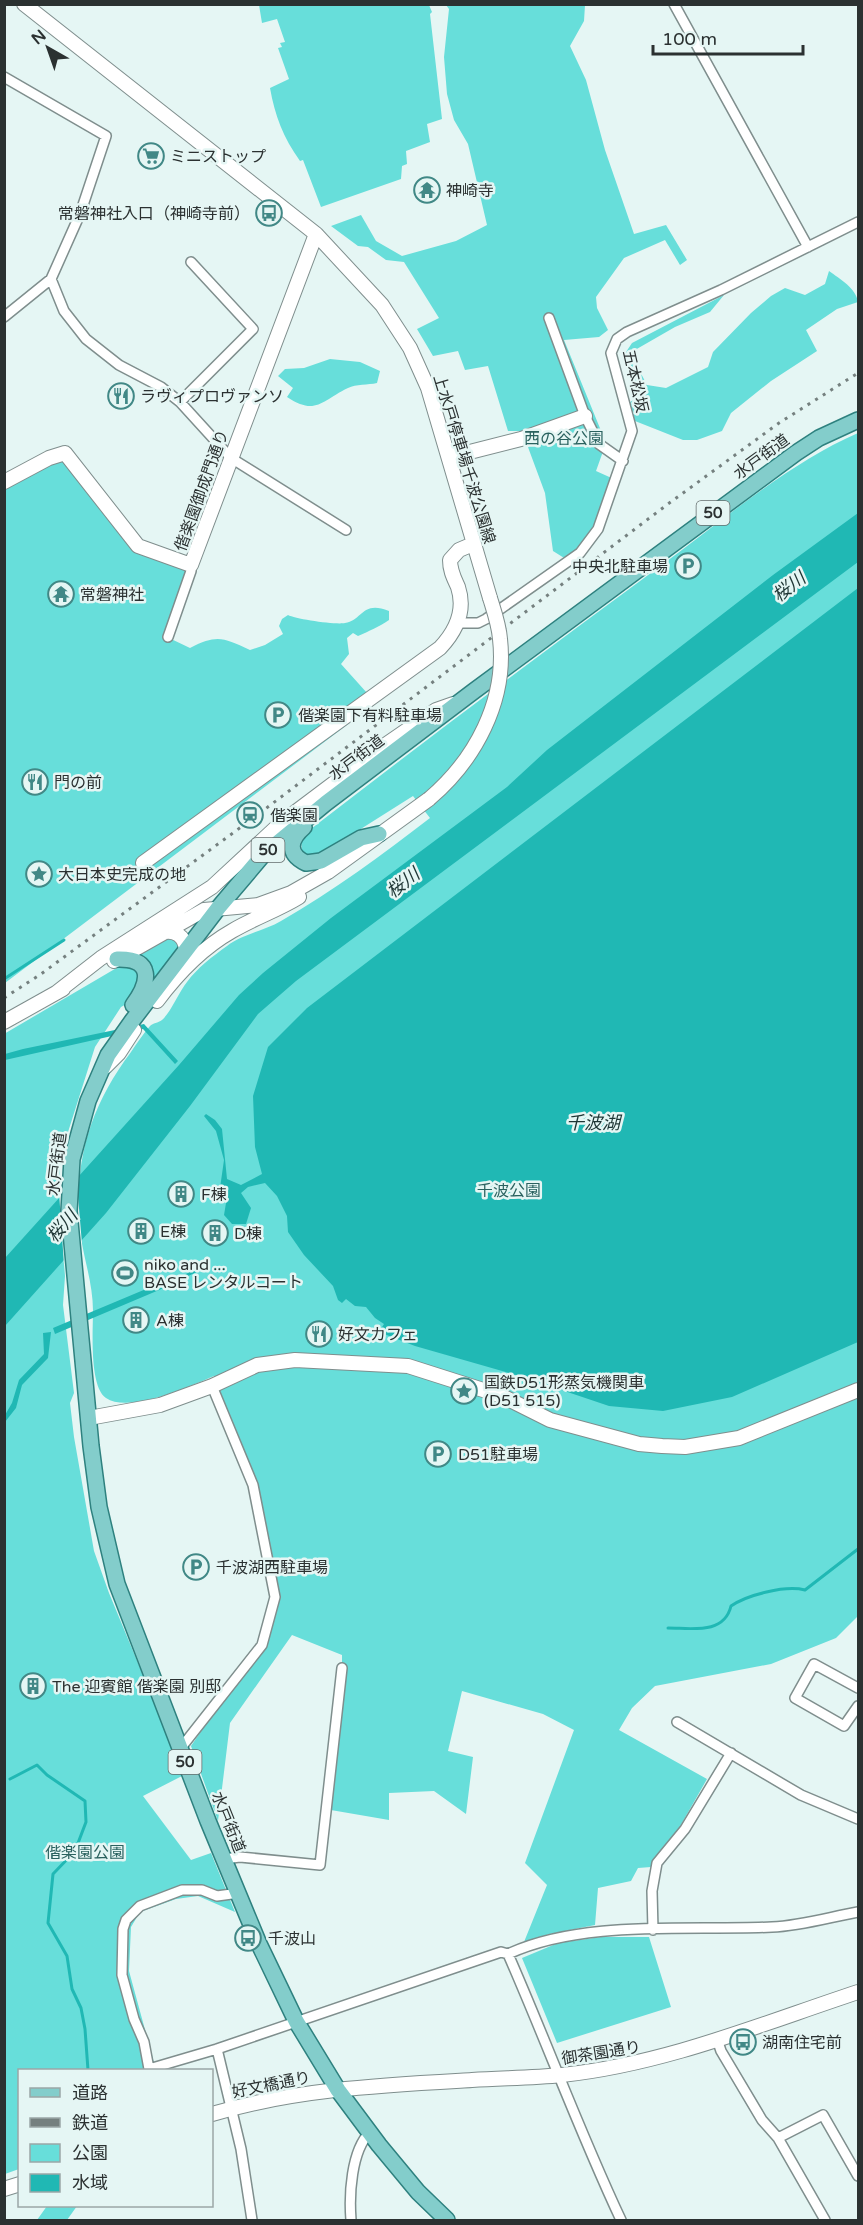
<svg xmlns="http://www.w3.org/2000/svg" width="863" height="2225" viewBox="0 0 863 2225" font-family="'Varela Round','Noto Sans JP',sans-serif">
  <rect width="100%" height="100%" fill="#e5f6f4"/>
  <path fill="#67deda" d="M259 5H429L432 12 430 14 442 119 427 124 430 142 406 151 407 164 402 166 401 179 321 207 303 160 300 161C283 137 275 116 270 88L289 79 278 48 282 47 280 43 285 42 277 19 262 23Z
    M446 5H585L584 21 570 46 586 80 605 150 634 234 666 225 687 260 680 265 665 240 624 258 596 297 597 308 608 330 599 337 564 340 606 443 596 471 616 480 598 529 569 561 553 551 545 493 522 431H508L488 366 465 370 458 351 433 356 417 329 439 318 404 262 386 260 368 247 358 246 331 226 361 215 376 241 402 256 456 241 487 225 468 144 454 120 447 94 444 57 449 9Z
    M829 271C840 279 856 288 858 302L837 309 806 330 817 351 771 381 731 413 722 431 697 440H683L635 421 629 403 636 398 626 352 632 343 724 295 710 312 675 327 635 350 636 364 647 385 666 388 708 367 713 352 751 313 771 296 785 288 805 295 825 284Z
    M330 359 360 362 380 371 377 383C368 385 356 384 348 388 321 401 316 416 287 397L293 388 278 376 285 369 304 368Z
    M858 433V1616L836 1638 771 1664 655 1686 632 1708 619 1730 707 1779 678 1830 651 1867 638 1868 631 1881 598 1888 595 1925 550 1934 524 1942 547 1885 525 1863 574 1730 543 1714 462 1691 448 1751 473 1757 466 1814 434 1791 389 1793V1820L325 1809 342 1668V1655L292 1635 230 1723 218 1821 191 1746 241 1672 262 1645 275 1597 253 1485 217 1391 214 1376C190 1386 129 1414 106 1398 89 1386 93 1331 93 1311 93 1280 81 1252 79 1221 75 1156 92 1104 131 1052 137 1043 143 1034 150 1026 153 1023 158 1023 162 1020 171 1012 179 992 187 982 197 968 213 956 227 946 243 934 264 931 281 921 333 891 382 855 430 818L413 796 318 856 305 855 302 851 301 840 307 832C423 742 541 654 659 567 722 521 787 464 858 433Z
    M65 459 137 548 189 567 167 637 190 648C218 634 223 638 250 650L265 645 283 634 279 626 282 619 288 615C295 619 336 625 345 623 363 620 362 600 389 611V620C379 627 369 631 358 636L353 633 347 638 349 654 341 664 376 703 5 983V487L45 465Z
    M171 936 179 945 144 994 121 1007 95 1047 62 1151 58 1189 65 1276 63 1305 74 1393 70 1403 74 1437 94 1551 109 1593 157 1709 182 1776 143 1796 191 1860 211 1853 235 1912 198 1896 176 1899 140 1912 131 1927 129 1971 156 2070H20L19 2169 5 2174 4 1034Z
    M601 1937H649L671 2007 557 2043 522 1958 558 1943Z
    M47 2206H77L67 2220H37Z"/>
  <path fill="#20b8b4" d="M858 513V562L296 981 258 1014 190 1106 106 1213 5 1326V1258L179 1065 239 995 263 973 331 918 507 787 547 750 773 575Z
    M858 588V1342L732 1397 663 1411 609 1406 523 1377 415 1346 379 1332 384 1324 375 1318 366 1307 355 1306 346 1299 342 1303 338 1300 333 1286 304 1255 288 1232 287 1216 277 1196 265 1183 248 1187 241 1193 251 1208 246 1224H232L224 1215 227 1197 220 1188 224 1160 216 1131 204 1116 206 1114 215 1120 222 1129 227 1179 241 1185 262 1174 255 1147 253 1096 268 1047 307 1008Z
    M144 1024 178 1061 175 1064 143 1029 5 1060V1054L23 1049Z
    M177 1276 178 1282 55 1334 53 1328Z
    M51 1332 48 1358 22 1385 16 1408 5 1422V1415L12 1403 19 1380 44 1354 43 1333Z"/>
  <path fill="#e5f6f4" d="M80 1169 78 1196 82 1244 64 1265 59 1192Z"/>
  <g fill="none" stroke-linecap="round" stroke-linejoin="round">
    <path stroke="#20b8b4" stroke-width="3" d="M4 979 64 940
      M187 1275 204 1267
      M668 1628C691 1628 724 1635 731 1606 747 1595 785 1585 805 1590L858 1549
      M10 1779 37 1765 47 1775 85 1801 86 1822 75 1851 53 1874 48 1923 67 1956 72 1989 81 2008 85 2029 88 2070"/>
    <g stroke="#7f8e8d" stroke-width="12">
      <path id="street" d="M674 4 808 247
        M4 77 106 136 80 214 51 279 4 317
        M51 279 64 311 86 339 119 365 161 387 180 402 231 458 346 530
        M549 318 585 416 599 444 623 461
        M180 402 253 329 191 262
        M458 623H478L486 619 580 553 598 529 632 431 611 353 617 339 627 332 721 290 858 222
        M168 637 191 571V565
        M858 1688 814 1664 795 1698 844 1726 858 1706
        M677 1722 801 1795 858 1819
        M180 1749 262 1645 275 1597 253 1485 212 1386
        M224 1859 240 1857 320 1865 342 1668
        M239 1893 217 1896 202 1890H182L140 1906 126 1920 123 1929 122 1975 134 2019 144 2042 149 2069 217 2049 501 1952 508 1954C547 2043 580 2133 621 2220
        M653 1930 652 1891 657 1863 685 1829 731 1753
        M508 1954C583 1919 690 1931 772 1927 801 1926 830 1917 858 1912
        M717 2039 721 2051 762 2120 778 2138 825 2220
        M217 2049 241 2149 252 2220
        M778 2138 823 2115 858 2176
        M351 2220C349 2195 351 2151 370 2132"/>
    </g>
    <g stroke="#7f8e8d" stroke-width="16">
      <path id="secondary" d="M24 4 316 234 382 305 410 348 428 388 490 598
        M450 457 521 439 585 416
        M4 482 49 458 65 453 138 546 191 565 316 234
        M143 863 440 648C456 631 466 611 458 587 454 578 450 571 450 560L459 550 473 544
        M161 933C175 929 185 936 186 950
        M114 961 204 910 258 905 291 893 328 872 429 799
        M56 993 101 958 212 887 281 823 378 750 436 710 453 704
        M157 1001C178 973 202 948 232 931 254 918 278 910 299 897
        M4 1022 63 989
        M105 1067 119 1053 134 1030
        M89 1418 160 1405 212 1386 257 1365 295 1360 408 1366 502 1396 550 1420 639 1444 662 1446 685 1447 739 1438 858 1390
        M212 2114C296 2089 384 2085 472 2080 502 2078 532 2078 562 2075 665 2064 761 2024 858 1992
        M4 2189 20 2184"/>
    </g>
    <g stroke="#2e817f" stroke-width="18">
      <path id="primary" d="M304 827C289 840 287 854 306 863L321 861 361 838 379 834
        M117 959C154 958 150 982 133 1005
        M447 2220 418 2192 379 2145 338 2090 296 2021 259 1944 208 1821 117 1584 99 1507 91 1446 69 1211 72 1159 88 1101 108 1055 132 1021 219 907 263 855 326 803 474 691 796 453 819 438 858 420"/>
    </g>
    <use href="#street" stroke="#fff" stroke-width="9"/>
    <use href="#secondary" stroke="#fff" stroke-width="14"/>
    <use href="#primary" stroke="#83cdcb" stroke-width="15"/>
    <path stroke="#75807f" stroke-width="3" stroke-dasharray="3 6" stroke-linecap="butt" d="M4 998 41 974 252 819 668 504 779 423 858 373"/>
    <g stroke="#7f8e8d" stroke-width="16" stroke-linecap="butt">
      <path id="secondary-bridge" d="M429 799C475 760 507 701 500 639 499 625 494 611 490 598"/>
    </g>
    <use href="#secondary-bridge" stroke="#fff" stroke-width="14"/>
  </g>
  <defs>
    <g id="supermarket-ring" transform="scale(1.35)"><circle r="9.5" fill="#e5f6f4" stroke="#418886" stroke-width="1.5"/><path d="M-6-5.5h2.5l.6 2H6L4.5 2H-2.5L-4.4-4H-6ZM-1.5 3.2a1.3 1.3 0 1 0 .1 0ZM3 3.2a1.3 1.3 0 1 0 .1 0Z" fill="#418886"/></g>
    <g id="temple-ring" transform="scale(1.35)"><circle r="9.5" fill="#e5f6f4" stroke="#418886" stroke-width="1.5"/><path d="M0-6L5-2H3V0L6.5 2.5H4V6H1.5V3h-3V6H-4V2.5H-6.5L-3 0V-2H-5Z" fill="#418886"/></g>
    <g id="bus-ring" transform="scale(1.35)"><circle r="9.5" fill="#e5f6f4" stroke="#418886" stroke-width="1.5"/><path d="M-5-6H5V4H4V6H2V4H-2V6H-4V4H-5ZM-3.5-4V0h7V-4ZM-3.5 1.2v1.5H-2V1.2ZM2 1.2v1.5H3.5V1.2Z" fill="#418886"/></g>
    <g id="restaurant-ring" transform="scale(1.35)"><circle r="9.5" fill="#e5f6f4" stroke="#418886" stroke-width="1.5"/><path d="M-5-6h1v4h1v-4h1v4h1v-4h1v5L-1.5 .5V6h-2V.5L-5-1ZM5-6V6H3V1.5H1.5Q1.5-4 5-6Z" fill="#418886"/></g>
    <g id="parking-ring" transform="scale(1.35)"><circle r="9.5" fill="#e5f6f4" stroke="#418886" stroke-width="1.5"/><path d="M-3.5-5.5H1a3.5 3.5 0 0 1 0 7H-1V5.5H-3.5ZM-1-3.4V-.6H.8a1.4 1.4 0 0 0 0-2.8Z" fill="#418886"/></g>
    <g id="station-ring" transform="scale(1.35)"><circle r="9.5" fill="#e5f6f4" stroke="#418886" stroke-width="1.5"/><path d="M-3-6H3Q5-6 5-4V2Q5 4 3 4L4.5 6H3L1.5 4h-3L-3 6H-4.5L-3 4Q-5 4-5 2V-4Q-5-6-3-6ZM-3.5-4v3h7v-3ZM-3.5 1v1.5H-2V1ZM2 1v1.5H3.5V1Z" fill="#418886"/></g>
    <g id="sight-ring" transform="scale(1.35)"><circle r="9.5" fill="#e5f6f4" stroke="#418886" stroke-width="1.5"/><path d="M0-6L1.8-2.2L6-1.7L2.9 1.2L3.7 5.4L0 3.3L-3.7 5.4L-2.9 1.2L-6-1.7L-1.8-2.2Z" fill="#418886"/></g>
    <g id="building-ring" transform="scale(1.35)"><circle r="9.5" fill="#e5f6f4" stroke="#418886" stroke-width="1.5"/><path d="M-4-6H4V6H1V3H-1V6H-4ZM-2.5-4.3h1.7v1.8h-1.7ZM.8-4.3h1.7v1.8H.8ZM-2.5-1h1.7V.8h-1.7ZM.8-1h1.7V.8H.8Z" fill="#418886"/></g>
    <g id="stadium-ring" transform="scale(1.35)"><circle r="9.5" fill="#e5f6f4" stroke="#418886" stroke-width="1.5"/><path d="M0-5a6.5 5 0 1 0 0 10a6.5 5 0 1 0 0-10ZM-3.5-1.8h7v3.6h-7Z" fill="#418886"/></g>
  </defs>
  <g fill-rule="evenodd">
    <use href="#supermarket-ring" x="151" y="156"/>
    <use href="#temple-ring" x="427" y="190"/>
    <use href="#bus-ring" x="269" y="213"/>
    <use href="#restaurant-ring" x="121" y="396"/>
    <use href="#parking-ring" x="688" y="566"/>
    <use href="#temple-ring" x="61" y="594"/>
    <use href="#parking-ring" x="278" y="715"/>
    <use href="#restaurant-ring" x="35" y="782"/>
    <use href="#station-ring" x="250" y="815"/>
    <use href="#sight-ring" x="39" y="874"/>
    <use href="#building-ring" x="181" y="1194"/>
    <use href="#building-ring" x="141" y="1231"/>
    <use href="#building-ring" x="215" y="1233"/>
    <use href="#stadium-ring" x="125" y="1273"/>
    <use href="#building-ring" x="136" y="1320"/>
    <use href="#restaurant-ring" x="319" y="1334"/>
    <use href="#sight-ring" x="464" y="1391"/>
    <use href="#parking-ring" x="438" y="1454"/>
    <use href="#parking-ring" x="196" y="1567"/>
    <use href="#building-ring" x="33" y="1686"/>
    <use href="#bus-ring" x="248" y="1938"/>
    <use href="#bus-ring" x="743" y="2042"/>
  </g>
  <g text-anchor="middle" stroke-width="5" stroke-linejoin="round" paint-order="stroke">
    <g fill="#e5f6f4" stroke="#636c6c" stroke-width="1.5">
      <rect x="696.5" y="501" width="33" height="24" rx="4.5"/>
      <rect x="251.5" y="838" width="33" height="24" rx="4.5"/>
      <rect x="168.5" y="1750" width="33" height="24" rx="4.5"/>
    </g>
    <g font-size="15" font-weight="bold" fill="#2b3131">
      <text x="713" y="518">50</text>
      <text x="268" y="855">50</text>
      <text x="185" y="1767">50</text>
    </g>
    <g font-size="16" fill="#2b3131" stroke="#e5f6f4" text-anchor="start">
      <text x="170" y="162">ミニストップ</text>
      <text x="446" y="196">神崎寺</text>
      <text x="250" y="219" text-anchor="end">常磐神社入口（神崎寺前）</text>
      <text x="140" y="402">ラヴィプロヴァンソ</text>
      <text x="668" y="572" text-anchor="end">中央北駐車場</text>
      <text x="80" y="600">常磐神社</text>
      <text x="298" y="721">偕楽園下有料駐車場</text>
      <text x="54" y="788">門の前</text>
      <text x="270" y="821">偕楽園</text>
      <text x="58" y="880">大日本史完成の地</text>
      <text x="201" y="1200">F棟</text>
      <text x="160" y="1237">E棟</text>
      <text x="234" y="1239">D棟</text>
      <text x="144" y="1270">niko and ...<tspan x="144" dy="18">BASE レンタルコート</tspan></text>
      <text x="156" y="1326">A棟</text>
      <text x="338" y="1340">好文カフェ</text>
      <text x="484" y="1388">国鉄D51形蒸気機関車<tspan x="484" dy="18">(D51 515)</tspan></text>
      <text x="458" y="1460">D51駐車場</text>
      <text x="216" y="1573">千波湖西駐車場</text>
      <text x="52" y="1692">The 迎賓館 偕楽園 別邸</text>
      <text x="268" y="1944">千波山</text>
      <text x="762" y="2048">湖南住宅前</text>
    </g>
    <g font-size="16" fill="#2b3131" stroke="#e5f6f4">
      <text transform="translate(636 381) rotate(77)" y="6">五本松坂</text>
      <text transform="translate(761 456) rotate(-36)" y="6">水戸街道</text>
      <text transform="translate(465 459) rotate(73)" y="6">上水戸停車場千波公園線</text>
      <text transform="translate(201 490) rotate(-70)" y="6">偕楽園御成門通り</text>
      <text transform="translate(356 757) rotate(-37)" y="6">水戸街道</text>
      <text transform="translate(56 1164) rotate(-83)" y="6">水戸街道</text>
      <text transform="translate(229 1822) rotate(68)" y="6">水戸街道</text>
      <text transform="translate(601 2052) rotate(-9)" y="6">御茶園通り</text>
      <text transform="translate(271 2084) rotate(-11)" y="6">好文橋通り</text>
    </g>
    <g font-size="16" fill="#2a625f" stroke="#e5f6f4">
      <text x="564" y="444">西の谷公園</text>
      <text x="509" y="1196">千波公園</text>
      <text x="85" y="1858">偕楽園公園</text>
    </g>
    <g font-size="18" font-style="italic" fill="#1e3534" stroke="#e5f6f4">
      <text transform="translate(789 587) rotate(-38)" y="6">桜川</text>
      <text transform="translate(403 883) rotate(-38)" y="6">桜川</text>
      <text x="593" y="1129">千波湖</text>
      <text transform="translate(62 1226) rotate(-49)" y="6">桜川</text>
    </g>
  </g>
  <rect width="863" height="2225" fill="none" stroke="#2b3131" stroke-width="12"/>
  <rect x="18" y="2069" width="195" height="138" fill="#e5f6f4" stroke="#9ba7a6" stroke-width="1.5"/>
  <rect x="30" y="2088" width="30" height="9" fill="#83cdcb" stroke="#9ba7a6" stroke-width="1.5"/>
  <text x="72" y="2099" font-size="18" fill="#2b3131">道路</text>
  <rect x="30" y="2118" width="30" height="9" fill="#75807f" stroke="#9ba7a6" stroke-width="1.5"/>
  <text x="72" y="2129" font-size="18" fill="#2b3131">鉄道</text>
  <rect x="30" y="2144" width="30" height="18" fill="#67deda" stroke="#9ba7a6" stroke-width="1.5"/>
  <text x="72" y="2159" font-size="18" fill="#2b3131">公園</text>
  <rect x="30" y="2174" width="30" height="18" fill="#20b8b4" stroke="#9ba7a6" stroke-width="1.5"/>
  <text x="72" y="2189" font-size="18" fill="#2b3131">水域</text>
  <g transform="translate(48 48) rotate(320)" stroke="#e5f6f4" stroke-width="4.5" paint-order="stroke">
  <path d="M0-4.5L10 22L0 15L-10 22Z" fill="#2b3131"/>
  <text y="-9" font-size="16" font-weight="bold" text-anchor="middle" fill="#2b3131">N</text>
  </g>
  <path d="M653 45v9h150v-9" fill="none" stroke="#2b3131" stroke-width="3"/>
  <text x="662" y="45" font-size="18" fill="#2b3131" stroke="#e5f6f4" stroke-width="4.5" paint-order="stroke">100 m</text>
</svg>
